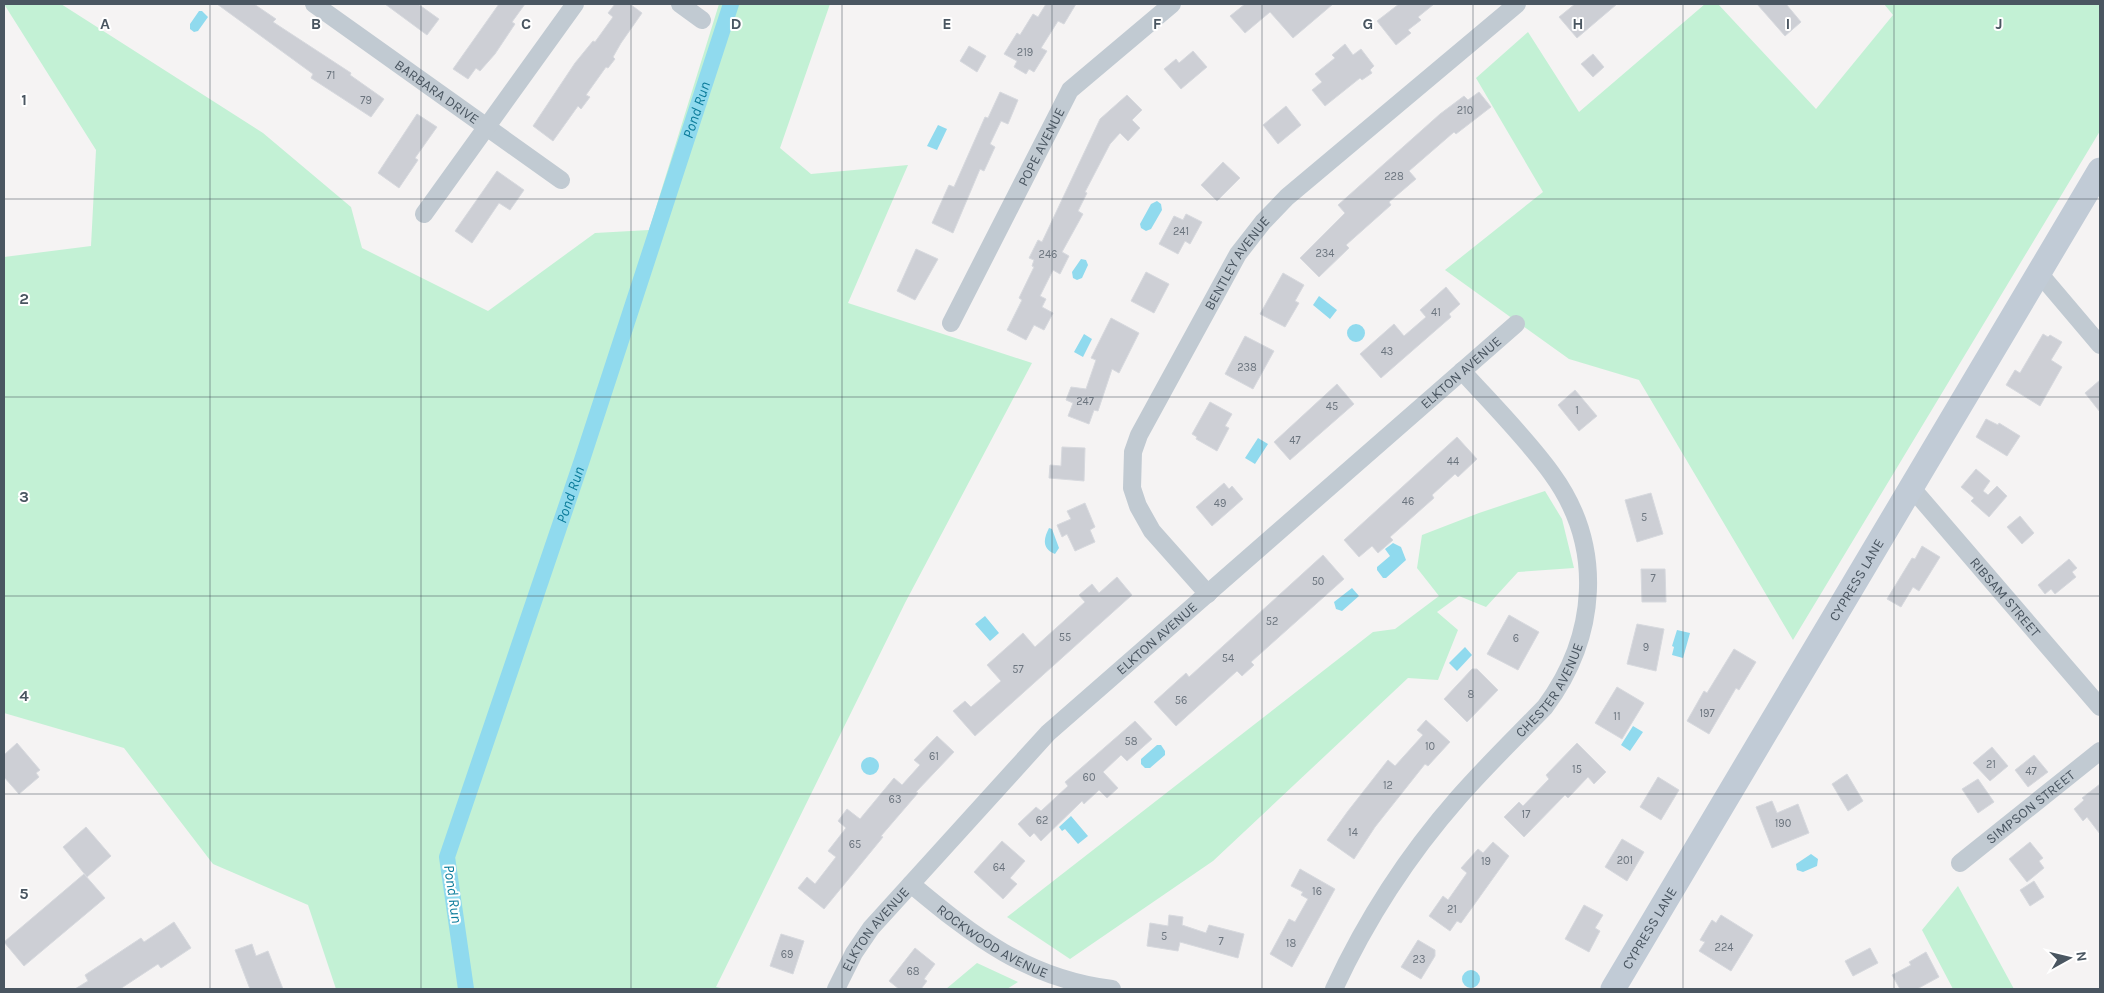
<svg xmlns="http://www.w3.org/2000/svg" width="2104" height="993" viewBox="0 0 2104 993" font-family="Karla,sans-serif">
  <rect width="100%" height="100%" fill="#f5f3f3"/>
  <path fill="#c3f1d5" d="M4 4H61L263 133 351 207 362 248 488 311 595 233 649 230 719 4H830L780 148 811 174 908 165 848 303 1032 363 905 603 716 987 726 989H336L308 905 213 864 124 748 4 713V257L91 246 96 150Z
    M1705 4H1718L1816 109 1893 15 1884 4H2100V131L1793 640 1639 380 1569 359 1445 270 1543 192 1476 78 1528 32 1579 112Z
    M1545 491 1562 519 1574 568 1518 572 1486 607 1459 596 1437 612 1458 630 1438 680 1408 678 1213 861 1070 959 1007 917 1373 632 1395 629 1439 596 1417 568 1422 535 1479 513Z
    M1958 886 2014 989H1953L1922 930Z
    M977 963 1018 982 1007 989H946Z"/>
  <path fill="#90daee" d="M199 11H202L208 17 198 31 194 32 190 29V24Z
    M938 125 947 129 937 150 927 146Z
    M1157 201 1161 204 1162 210 1151 229 1146 231 1141 228 1140 224 1151 204Z
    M1081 259 1086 260 1088 265 1082 278 1077 280 1073 278 1072 272Z
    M1319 296 1337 310 1330 319 1313 305Z
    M1347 333a9 9 0 1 1 18 0a9 9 0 1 1-18 0Z
    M1084 334 1092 339 1083 357 1074 352Z
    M1258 438 1268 444 1255 464 1245 458Z
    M1049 528 1052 529 1059 548 1055 554C1041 548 1044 538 1049 528Z
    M1393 543 1401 547 1406 560 1386 578H1383L1377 570V567L1390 556 1385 549Z
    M1352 588 1359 596 1342 611 1336 609 1334 602Z
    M985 616 999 633 990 641 975 624Z
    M1677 630 1690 633 1683 658 1672 655 1674 647 1672 646Z
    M1465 647 1472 655 1457 671 1449 663Z
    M1633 726 1643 732 1630 751 1621 745Z
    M1157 745H1161L1165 751V755L1150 768H1145L1141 764V759Z
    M861 766a9 9 0 1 1 18 0a9 9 0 1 1-18 0Z
    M1071 816 1088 836 1078 844 1065 829 1062 831 1059 827Z
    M1811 854 1818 859 1817 866 1803 872 1797 870 1796 864Z
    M1462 979a9 9 0 1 1 18 0a9 9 0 1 1-18 0Z"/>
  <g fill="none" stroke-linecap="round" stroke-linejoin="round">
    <path stroke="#90daee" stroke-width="16" id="s1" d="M466 989 447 857 582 460 731 4"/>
  </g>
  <path fill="#cdcfd5" stroke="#d7d9de" d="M217 4H254L276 19 273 22 351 73 350 75 384 99 371 117 311 78 313 74Z
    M385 4H418L439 19 427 35Z
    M499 4H525L512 22 515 24 495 54 480 71 476 68 468 79 453 69Z
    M615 4H630L642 13 621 43 613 57 615 59 608 68 606 67 586 95 590 97 581 109 578 106 553 141 533 126 575 63 593 41 595 42 613 17 608 13Z
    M1046 4H1076L1064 24 1058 21 1041 48 1047 51 1034 72 1029 69 1026 74 1014 67 1017 61 1004 54 1017 33 1020 35 1033 14 1038 17Z
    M1245 4H1333L1293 38 1270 12 1245 33 1230 16Z
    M1399 4H1434L1418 17 1421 20 1408 30 1411 33 1396 45 1377 21Z
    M1575 4H1617L1577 38 1559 17Z
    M1757 4H1786L1801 22 1785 36Z
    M1345 44 1353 55 1361 49 1374 66 1370 70 1372 73 1362 80 1360 78 1325 106 1312 90 1322 82 1315 74 1335 58 1332 55Z
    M969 46 986 56 977 72 960 61Z
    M1193 51 1207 67 1181 89 1164 69 1176 59 1179 63Z
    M1593 54 1604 67 1593 77 1581 64Z
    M1000 92 1018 100 1008 124 1001 121 990 144 995 147 984 171 980 169 953 233 932 223 949 185 954 187 985 117 988 118Z
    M1479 92 1491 107 1456 134 1454 132 1409 171 1416 179 1389 202 1391 205 1346 245 1349 248 1319 277 1300 258 1345 213 1338 205 1440 114 1464 96 1468 100Z
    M1127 95 1142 110 1132 120 1140 128 1128 141 1120 133 1110 144 1085 192 1087 193 1078 211 1083 214 1062 252 1069 256 1060 274 1053 270 1040 296 1046 299 1042 307 1053 313 1044 330 1034 325 1026 340 1007 330 1022 300 1019 298 1034 267 1032 266 1034 260 1029 258 1038 240 1042 242 1100 119Z
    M1286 106 1301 125 1278 144 1263 125Z
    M417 114 437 127 415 158 418 160 399 188 378 173Z
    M1223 162 1240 178 1217 201 1201 185Z
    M497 171 524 190 510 210 499 203 472 243 455 231Z
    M1186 214 1202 222 1190 244 1185 241 1178 254 1159 244 1174 216 1183 220Z
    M916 249 938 259 915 300 897 291Z
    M1146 272 1169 284 1154 313 1131 301Z
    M1283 273 1304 285 1295 301 1299 303 1285 327 1260 314Z
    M1446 287 1460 304 1449 314 1451 317 1381 378 1360 354 1394 324 1404 336 1426 317 1420 310Z
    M1111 318 1139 333 1119 373 1112 369 1098 411 1094 410 1089 424 1068 416 1073 403 1066 400 1071 387 1086 389 1096 360 1091 358Z
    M2043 334 2048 337 2050 335 2062 342 2051 360 2062 367 2040 406 2006 385 2015 370 2020 373Z
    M1245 336 1274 351 1253 389 1225 374Z
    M2100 380V412L2085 393Z
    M1337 384 1354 404 1290 460 1274 442Z
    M1575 390 1597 416 1579 431 1558 405Z
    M1210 402 1232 414 1225 426 1229 428 1217 451 1196 439 1197 437 1192 434Z
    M1986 419 1998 425 1999 423 2020 436 2007 456 1976 437Z
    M1457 437 1477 459 1458 477 1455 474 1432 495 1434 498 1390 537 1393 540 1378 553 1372 546 1359 557 1344 540Z
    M1062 447 1085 448 1084 481 1049 478 1050 465 1061 466Z
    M1976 469 1990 481 1983 491 1988 495 1997 486 2007 496 1989 517 1971 501 1974 498 1961 487Z
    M1224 483 1229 489 1232 486 1243 499 1212 526 1196 507Z
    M1651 493 1663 534 1637 542 1625 500Z
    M1085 503 1095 527 1090 530 1095 542 1075 551 1067 534 1062 537 1057 525 1071 519 1067 511Z
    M2020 516 2034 533 2022 544 2007 527Z
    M1922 546 1940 557 1919 591 1913 587 1901 607 1887 599 1912 558 1915 559Z
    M1323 555 1344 579 1251 662 1254 665 1242 676 1237 671 1176 726 1154 702 1186 673 1189 677Z
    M2069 559 2077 568 2072 572 2076 577 2055 594 2051 589 2045 594 2038 585Z
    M1641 569H1665L1666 602H1642Z
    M1117 577 1132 595 975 736 953 711 965 701 971 707 1001 681 987 665 1023 633 1035 647 1085 602 1079 595 1092 584 1099 593Z
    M1509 615 1539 632 1518 670 1487 654Z
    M1637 624 1664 629 1656 671 1627 664Z
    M1734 649 1756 662 1739 690 1736 688 1709 734 1687 721 1704 691 1707 693Z
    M1472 669H1477L1498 690 1467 722 1444 699Z
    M1617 687 1644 703 1622 739 1595 723Z
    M1426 720 1450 742 1428 766 1425 764 1375 827 1354 859 1327 840 1348 811 1388 760 1395 766 1423 735 1417 730Z
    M1135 721 1152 739 1127 761 1121 755 1103 772 1118 788 1107 798 1099 790 1084 804 1082 801 1041 841 1034 833 1030 837 1018 824 1036 807 1041 811 1068 786 1065 782Z
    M937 736 954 752 916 792 918 793 881 836 883 837 824 909 798 888 807 877 815 884 836 857 828 851 846 828 838 821 847 809 860 819 894 778 902 785 920 765 914 760Z
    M17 743 40 770 36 773 39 777 19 794 4 777V755Z
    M1577 743 1606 772 1594 784 1588 777 1568 798 1565 795 1524 837 1504 817 1519 802 1523 806 1549 779 1546 775Z
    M1992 747 2008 766 1990 781 1973 763Z
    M2034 755 2048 772 2028 787 2015 770Z
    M1847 774 1863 801 1848 811 1832 784Z
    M1658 777 1679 790 1661 820 1640 807Z
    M1978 779 1994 802 1978 813 1962 789Z
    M2100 784V834L2087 817 2083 821 2074 809 2084 800 2082 798Z
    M1772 801 1777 813 1798 804 1809 833 1772 848 1756 807Z
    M86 827 111 856 87 877 63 847Z
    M1622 839 1644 852 1627 881 1605 867Z
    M1002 841 1025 861 1010 878 1017 884 1003 899 974 872Z
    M1493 842 1509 856 1461 923 1457 921 1450 931 1429 916 1443 896 1448 900 1467 873 1461 868 1478 849 1483 853Z
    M2030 842 2043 858 2039 861 2044 868 2027 882 2009 859Z
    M1300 869 1335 889 1292 967 1270 954 1289 919 1295 922 1308 899 1301 895 1303 892 1291 886Z
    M84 874 105 898 24 966 4 942Z
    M2034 881 2044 897 2030 906 2020 890Z
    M1584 905 1603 915 1595 928 1600 931 1589 952 1565 939Z
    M1169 915 1183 917 1182 925 1206 933 1209 925 1244 934 1238 958 1180 942 1178 951 1147 946 1150 923 1168 926Z
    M1721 915 1753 935 1731 971 1699 951 1705 942 1700 940 1712 920 1716 923Z
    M174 922 191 948 161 968 158 964 120 989H75L88 981 85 975 141 938 144 942Z
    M781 934 804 941 793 974 770 966Z
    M1418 940 1435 950V956L1421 979 1401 967Z
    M252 944 256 956 268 951 283 989H250L235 950Z
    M915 948 935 964 924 979 927 981 921 989H899L889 981Z
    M1870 948 1878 963 1853 976 1845 961Z
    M1926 952 1939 977 1917 989H1900L1892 975 1911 965 1909 962Z"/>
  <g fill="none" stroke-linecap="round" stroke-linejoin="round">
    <g stroke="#c1cad2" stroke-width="18">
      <path id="s2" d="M314 4 561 180"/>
      <path d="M680 4 702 20"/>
      <path d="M424 214 575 4"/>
      <path d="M2039 273 2100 345"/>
      <path id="s3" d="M951 323 1070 90 1172 4"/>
      <path id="s4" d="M1911 487 2100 707"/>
      <path id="s5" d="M1208 594 1152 531 1138 506 1132 488 1133 452 1139 435 1238 254 1263 222 1287 197 1517 4"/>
      <path id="s6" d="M1960 863 2100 751"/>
      <path id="s7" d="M911 884C973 936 1028 979 1112 989"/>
      <path id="s8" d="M836 989 854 953 871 928 1048 733 1516 324"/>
      <path id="s9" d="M1334 989C1366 920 1408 855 1458 798 1486 766 1516 737 1545 707 1597 637 1605 547 1552 474 1527 439 1491 403 1462 371"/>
    </g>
    <path stroke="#c1cbd6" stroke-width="25" id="s10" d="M1613 989 2100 170"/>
  </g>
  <path fill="none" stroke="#4a5661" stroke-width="1" stroke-opacity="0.55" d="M210 4V989M421 4V989M631 4V989M842 4V989M1052 4V989M1262 4V989M1473 4V989M1683 4V989M1894 4V989M4 199H2100M4 397H2100M4 596H2100M4 794H2100"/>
  <g text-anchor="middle" stroke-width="4" stroke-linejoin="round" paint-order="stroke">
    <g font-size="11" fill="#6b747e">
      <text x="1025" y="56">219</text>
      <text x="331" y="79">71</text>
      <text x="366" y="104">79</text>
      <text x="1465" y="114">210</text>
      <text x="1394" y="180">228</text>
      <text x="1181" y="235">241</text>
      <text x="1325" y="257">234</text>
      <text x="1048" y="258">246</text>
      <text x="1436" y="316">41</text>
      <text x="1387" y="355">43</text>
      <text x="1247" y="371">238</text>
      <text x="1085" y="405">247</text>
      <text x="1332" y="410">45</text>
      <text x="1577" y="414">1</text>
      <text x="1295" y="444">47</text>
      <text x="1453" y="465">44</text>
      <text x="1408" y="505">46</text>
      <text x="1220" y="507">49</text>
      <text x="1644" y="521">5</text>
      <text x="1653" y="582">7</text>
      <text x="1318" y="585">50</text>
      <text x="1272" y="625">52</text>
      <text x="1065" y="641">55</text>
      <text x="1516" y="642">6</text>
      <text x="1646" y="651">9</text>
      <text x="1228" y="662">54</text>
      <text x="1018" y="673">57</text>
      <text x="1471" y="698">8</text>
      <text x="1181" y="704">56</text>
      <text x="1707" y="717">197</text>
      <text x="1617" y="720">11</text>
      <text x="1131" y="745">58</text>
      <text x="1430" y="750">10</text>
      <text x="934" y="760">61</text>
      <text x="1991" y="768">21</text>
      <text x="1577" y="773">15</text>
      <text x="2031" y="775">47</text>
      <text x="1089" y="781">60</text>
      <text x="1388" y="789">12</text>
      <text x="895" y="803">63</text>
      <text x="1526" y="818">17</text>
      <text x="1042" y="824">62</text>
      <text x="1783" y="827">190</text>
      <text x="1353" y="836">14</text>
      <text x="855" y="848">65</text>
      <text x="1625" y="864">201</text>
      <text x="1486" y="865">19</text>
      <text x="999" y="871">64</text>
      <text x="1317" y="895">16</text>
      <text x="1452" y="913">21</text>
      <text x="1164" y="940">5</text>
      <text x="1221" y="945">7</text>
      <text x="1291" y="947">18</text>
      <text x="1724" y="951">224</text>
      <text x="787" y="958">69</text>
      <text x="1419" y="963">23</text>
      <text x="913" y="975">68</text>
    </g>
    <g font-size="14" fill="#4a5661" stroke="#fff">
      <text dy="5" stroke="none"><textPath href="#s2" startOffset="151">BARBARA DRIVE</textPath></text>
      <text dy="5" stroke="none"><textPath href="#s3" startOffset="198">POPE AVENUE</textPath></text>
      <text dy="5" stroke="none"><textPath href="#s5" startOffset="384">BENTLEY AVENUE</textPath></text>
      <text dy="5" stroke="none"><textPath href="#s8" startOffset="882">ELKTON AVENUE</textPath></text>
      <text dy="5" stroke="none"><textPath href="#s10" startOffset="476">CYPRESS LANE</textPath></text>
      <text dy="5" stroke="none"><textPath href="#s4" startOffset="145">RIBSAM STREET</textPath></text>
      <text dy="5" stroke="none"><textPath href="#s8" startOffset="478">ELKTON AVENUE</textPath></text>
      <text dy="5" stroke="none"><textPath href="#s9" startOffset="371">CHESTER AVENUE</textPath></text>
      <text dy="5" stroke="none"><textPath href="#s6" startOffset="90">SIMPSON STREET</textPath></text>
      <text dy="5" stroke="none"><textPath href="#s10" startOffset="71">CYPRESS LANE</textPath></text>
      <text dy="5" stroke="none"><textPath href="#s8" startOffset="72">ELKTON AVENUE</textPath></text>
      <text dy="5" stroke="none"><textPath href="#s7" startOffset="100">ROCKWOOD AVENUE</textPath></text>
    </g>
    <g font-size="15" font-style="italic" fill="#0c7c9b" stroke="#fff">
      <text dy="5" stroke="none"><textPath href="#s1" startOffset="921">Pond Run</textPath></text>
      <text dy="5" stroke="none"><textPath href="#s1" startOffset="516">Pond Run</textPath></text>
      <text transform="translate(453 894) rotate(82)" y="5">Pond Run</text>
    </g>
  </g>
  <g font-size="16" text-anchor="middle" font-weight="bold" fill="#4a5661" stroke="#fff" stroke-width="4" stroke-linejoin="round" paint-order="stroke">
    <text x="105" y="29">A</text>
    <text x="316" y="29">B</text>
    <text x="526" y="29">C</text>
    <text x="736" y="29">D</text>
    <text x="947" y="29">E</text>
    <text x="1157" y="29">F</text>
    <text x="1368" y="29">G</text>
    <text x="1578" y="29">H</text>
    <text x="1788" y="29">I</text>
    <text x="1999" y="29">J</text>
    <text x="24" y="105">1</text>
    <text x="24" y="304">2</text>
    <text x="24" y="502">3</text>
    <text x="24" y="701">4</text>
    <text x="24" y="899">5</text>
  </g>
  <rect width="2104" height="993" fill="none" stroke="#4a5661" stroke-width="10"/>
  <g transform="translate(2069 958) rotate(82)" stroke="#ffffff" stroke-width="4" paint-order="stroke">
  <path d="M0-4L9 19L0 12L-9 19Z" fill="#4a5661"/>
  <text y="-8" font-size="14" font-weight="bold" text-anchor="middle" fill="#4a5661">N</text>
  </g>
</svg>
